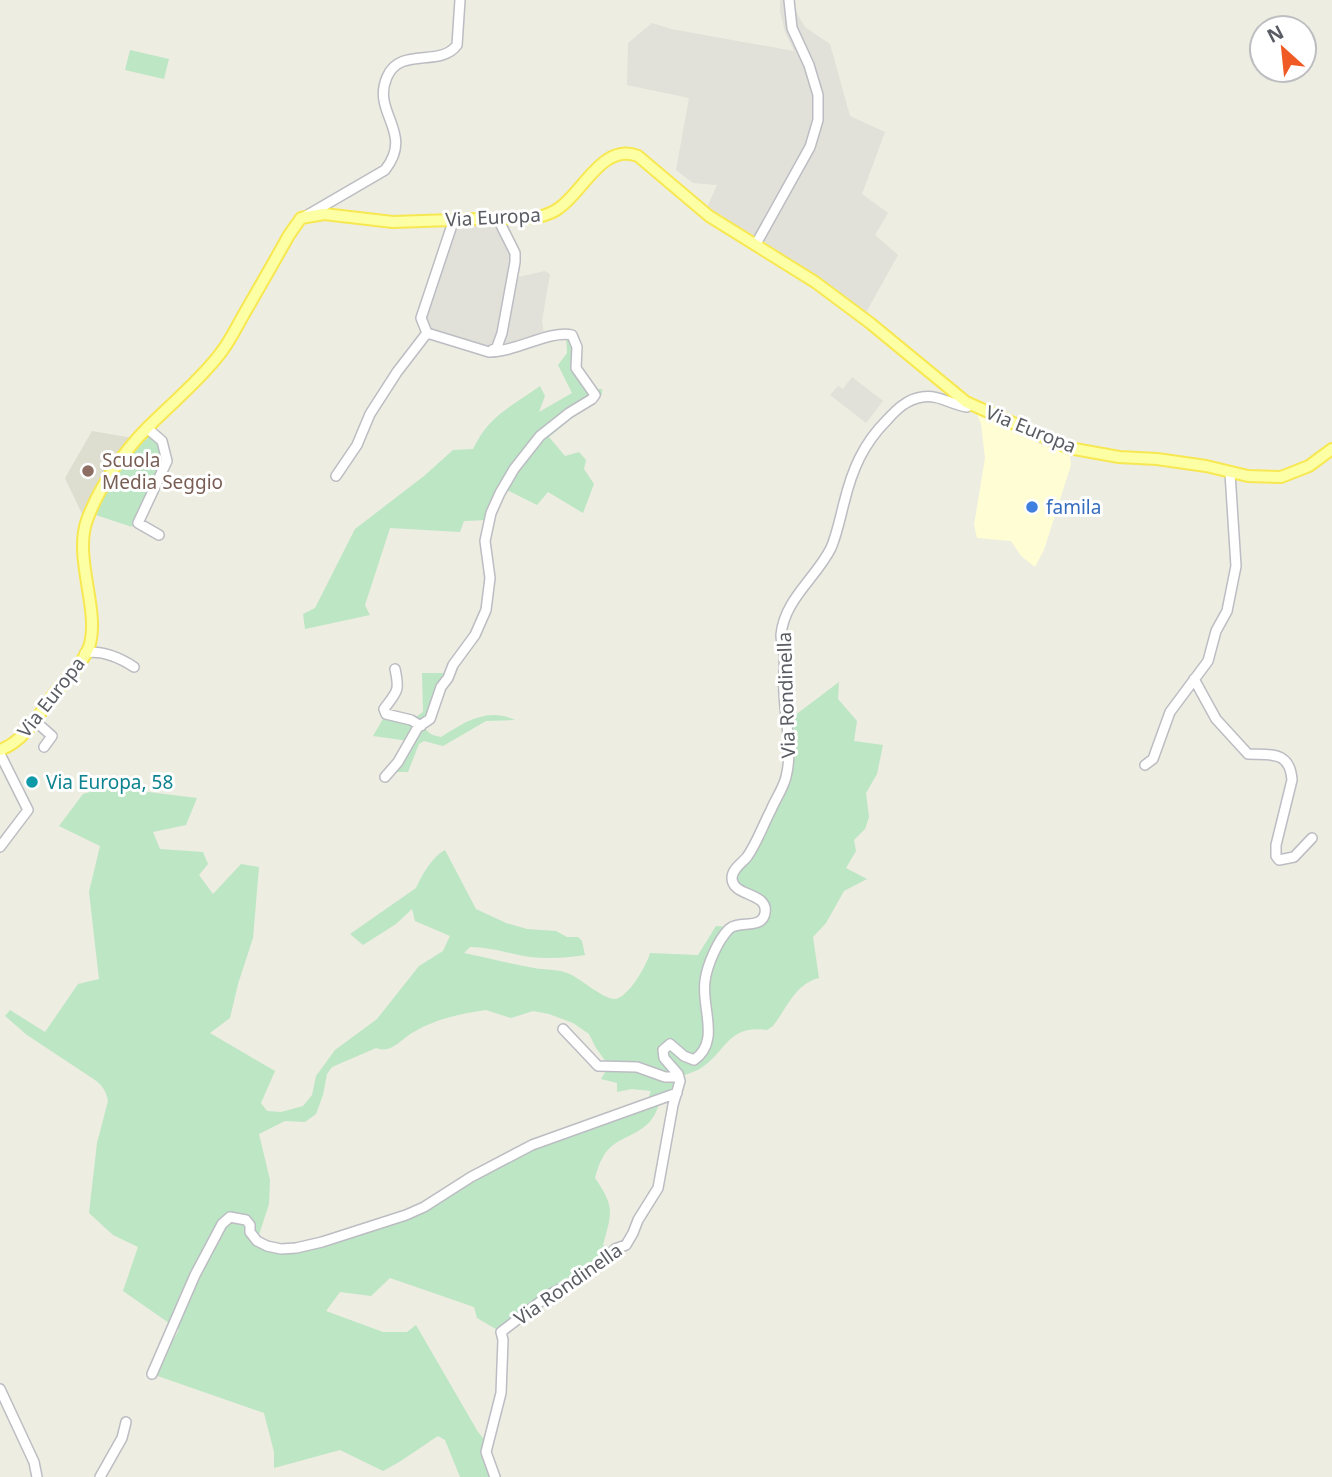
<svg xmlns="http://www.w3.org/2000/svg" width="1332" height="1477" viewBox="0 0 1332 1477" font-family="'Noto Sans',sans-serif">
  <rect width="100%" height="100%" fill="#edede1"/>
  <path fill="#fffdd4" d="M976 412 1040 444 1070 455 1071 465 1044 550 1035 567 1021 556 1011 541 977 538 974 525 985 458 981 424Z"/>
  <path fill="#e1e0d9" d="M780 0H794L795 10 805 27 830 44 850 116 885 132 862 194 888 213 875 235 898 255 863 318 705 212 717 185 693 183 676 170 689 98 627 85 628 43 652 23 671 29 794 51 785 32 780 11Z
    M497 222 512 253 509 279 545 271 550 274 542 321 544 334 504 347 489 348 431 329 424 319 455 223Z
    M852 377 883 401 866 423 830 395 838 386 843 389Z"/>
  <path fill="#ddddd0" d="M92 431 133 438 100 484 82 514 65 478Z"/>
  <path fill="#bce6c4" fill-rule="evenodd" d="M130 50 169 59 164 79 125 70Z
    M566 334 572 335 574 357 592 389H602V394L593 405 577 414 549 437 565 456 579 452 586 460 584 469 594 484 583 513 548 492 537 505 503 488 489 520 464 521 460 532 390 528 365 605 370 615 305 629 303 614 315 608 355 529 424 476 453 450 473 449C489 415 511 407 540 386L545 396 539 412 572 393 558 365 567 353Z
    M147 428 156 434 167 461 132 527 90 513Z
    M422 673H448L423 724C427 733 431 735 441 737 465 722 487 707 515 720L486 721 443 746 424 741 419 744 408 772H390L409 741 373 736 386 714 411 720 423 712Z
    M839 682 838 699 857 721 854 741 883 745 877 774 866 793 869 817 865 829 854 840 856 851 846 868 867 879 844 891 826 923 813 937 819 978C795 984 787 1008 773 1026L767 1030C728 1024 726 1052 701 1068 695 1072 686 1074 679 1077L677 1093 660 1100C651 1140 617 1131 603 1157 599 1163 597 1171 595 1178 615 1207 612 1212 603 1245L615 1249 501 1332 477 1318 474 1307 390 1278 371 1296 340 1292 326 1311 383 1332H407L416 1325 478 1432 487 1443 495 1477H460L445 1440 438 1436C419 1448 403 1461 383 1471L340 1450 274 1468V1452L264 1413 152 1374 179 1330 123 1291 138 1247 113 1235 89 1213 97 1143 108 1101C106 1091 103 1086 95 1080L27 1035 5 1016 10 1010 45 1032 78 984 99 979 89 892 100 846 59 826 83 794 108 787 197 798 186 825 153 832 160 849 203 852 208 864 199 875 213 894 241 864 259 867 253 938 238 984 230 1018 210 1033 275 1071 261 1103 267 1111 281 1112 303 1106 312 1095 316 1076 335 1050 377 1019 419 966 443 951 450 936 415 921 412 909 396 924 363 945 350 934 416 888C422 875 432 857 445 850L476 909 506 923 527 929 556 931 567 937H578L582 941 585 955C567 958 548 959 530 957 510 954 491 947 470 947L464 953C488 958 511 964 534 968 545 970 557 969 567 973 581 978 602 999 615 999 628 998 647 965 650 953L698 955 716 926 731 927 757 923 764 905 736 887 737 867 783 788 786 717 794 716ZM486 1010 511 1018 533 1011 549 1014 573 1023 589 1034 596 1048 609 1066 601 1079 617 1083V1092L632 1089 651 1091 646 1104 532 1145 406 1215 281 1249 257 1241 269 1204 270 1180 259 1134 285 1121 305 1122 316 1114 323 1095 327 1074 332 1067 376 1048C389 1053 397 1044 406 1037 430 1020 458 1014 486 1010Z"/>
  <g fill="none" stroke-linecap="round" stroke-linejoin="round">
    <g stroke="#bcbdc3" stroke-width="12">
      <path id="minor" d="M306 216 385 170C415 132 371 113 387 77 400 46 440 68 457 45L460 0
        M454 219 421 318 427 333 489 352 497 347 502 333 515 262V253L498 219
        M756 244 810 147 818 120V95L809 65 792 28 789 0
        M147 428 162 441 167 461 138 523 159 535
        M336 476 357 445 370 414 397 372 427 333
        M85 653C102 650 120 658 134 667
        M395 669C400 692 397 691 384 709L386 714 411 720 421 726
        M1194 679 1216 719 1248 754C1269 755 1290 750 1292 780L1276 845V856L1279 860 1294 857 1312 838
        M35 721 52 736 44 747
        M0 754 28 810 0 847
        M1145 765 1153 759 1170 712 1208 661 1216 631 1227 611 1236 566 1230 473
        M385 777 398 762 418 727 430 719 441 687 448 678 453 665 475 635 486 610 490 578 485 541 491 513 500 493 514 469 540 436 569 413 592 399 595 395 576 368 577 347 572 335C549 330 516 352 489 352
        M563 1029 598 1066 637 1067 665 1077H679
        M152 1374 195 1275 222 1224 230 1217 246 1220 250 1225V1232L257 1241 267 1246 281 1249 296 1248 322 1242 406 1215 424 1207 471 1177 532 1145 677 1093
        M0 1389 34 1462 37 1477
        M100 1477 122 1438 126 1422
        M495 1477 486 1452 501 1393 503 1340 501 1332 549 1295 586 1275 604 1262 615 1249 626 1245 633 1233 638 1220 658 1188 673 1105 680 1081 678 1074 664 1058 663 1050 670 1044 684 1056 694 1060C721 1041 701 1008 705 981 707 965 718 940 729 929 739 920 762 930 765 913 769 892 732 897 732 878 732 869 742 863 747 857 757 843 763 825 771 810 776 798 783 789 786 777 793 750 785 720 784 693 783 680 785 668 784 656 784 649 781 642 781 635 784 600 816 578 831 548 837 534 840 518 844 503 852 470 863 444 887 420 896 410 907 399 922 397 938 394 952 405 967 407L971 404"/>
    </g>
    <g stroke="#f7e851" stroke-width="14">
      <path id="major" d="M0 750C22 742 35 721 48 702 60 684 81 668 89 647 101 612 73 558 87 520 99 487 123 452 148 427 172 403 198 382 219 355 229 343 236 328 244 314 259 288 274 262 289 235L301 218 324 214 393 222 538 217C546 215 553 213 559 208 583 192 603 142 638 156L709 216 815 282 870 323 966 402 1069 448 1119 457 1157 459 1206 466 1248 476 1281 477 1309 466 1332 449"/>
    </g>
    <use href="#minor" stroke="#fff" stroke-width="9"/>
    <use href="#major" stroke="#fcffa4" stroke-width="10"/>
  </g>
  <circle fill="#8d6e63" stroke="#fff" stroke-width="2.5" cx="88" cy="471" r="7"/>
  <circle fill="#3f7fe0" stroke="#fff" stroke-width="2.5" cx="1032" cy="507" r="7"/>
  <circle fill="#0f9aa8" stroke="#fff" stroke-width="2.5" cx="32" cy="782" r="7"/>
  <g text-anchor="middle" stroke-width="6" stroke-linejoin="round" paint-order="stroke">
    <g font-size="19" fill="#5a5c63" stroke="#fff">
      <text transform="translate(493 217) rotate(-3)" y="7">Via Europa</text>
      <text transform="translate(1031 429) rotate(22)" y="7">Via Europa</text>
      <text transform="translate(786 695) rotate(-92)" y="7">Via Rondinella</text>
      <text transform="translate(51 697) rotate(-52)" y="7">Via Europa</text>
      <text transform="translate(568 1284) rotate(-35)" y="7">Via Rondinella</text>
    </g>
    <g font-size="19" fill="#785e54" stroke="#fff" text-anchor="start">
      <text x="102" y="467">Scuola<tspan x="102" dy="22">Media Seggio</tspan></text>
    </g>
    <g font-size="19" fill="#366cbe" stroke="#fff" text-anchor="start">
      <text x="1046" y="514">famila</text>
    </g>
    <g font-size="19" fill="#0d838f" stroke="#fff" text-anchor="start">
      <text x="46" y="789">Via Europa, 58</text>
    </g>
  </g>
  <g transform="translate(1283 49) rotate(333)"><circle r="33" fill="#ffffff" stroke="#bdbec1" stroke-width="2"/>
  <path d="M0-5L12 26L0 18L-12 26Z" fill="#f05b25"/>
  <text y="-10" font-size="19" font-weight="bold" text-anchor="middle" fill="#5a5c63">N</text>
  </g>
</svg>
